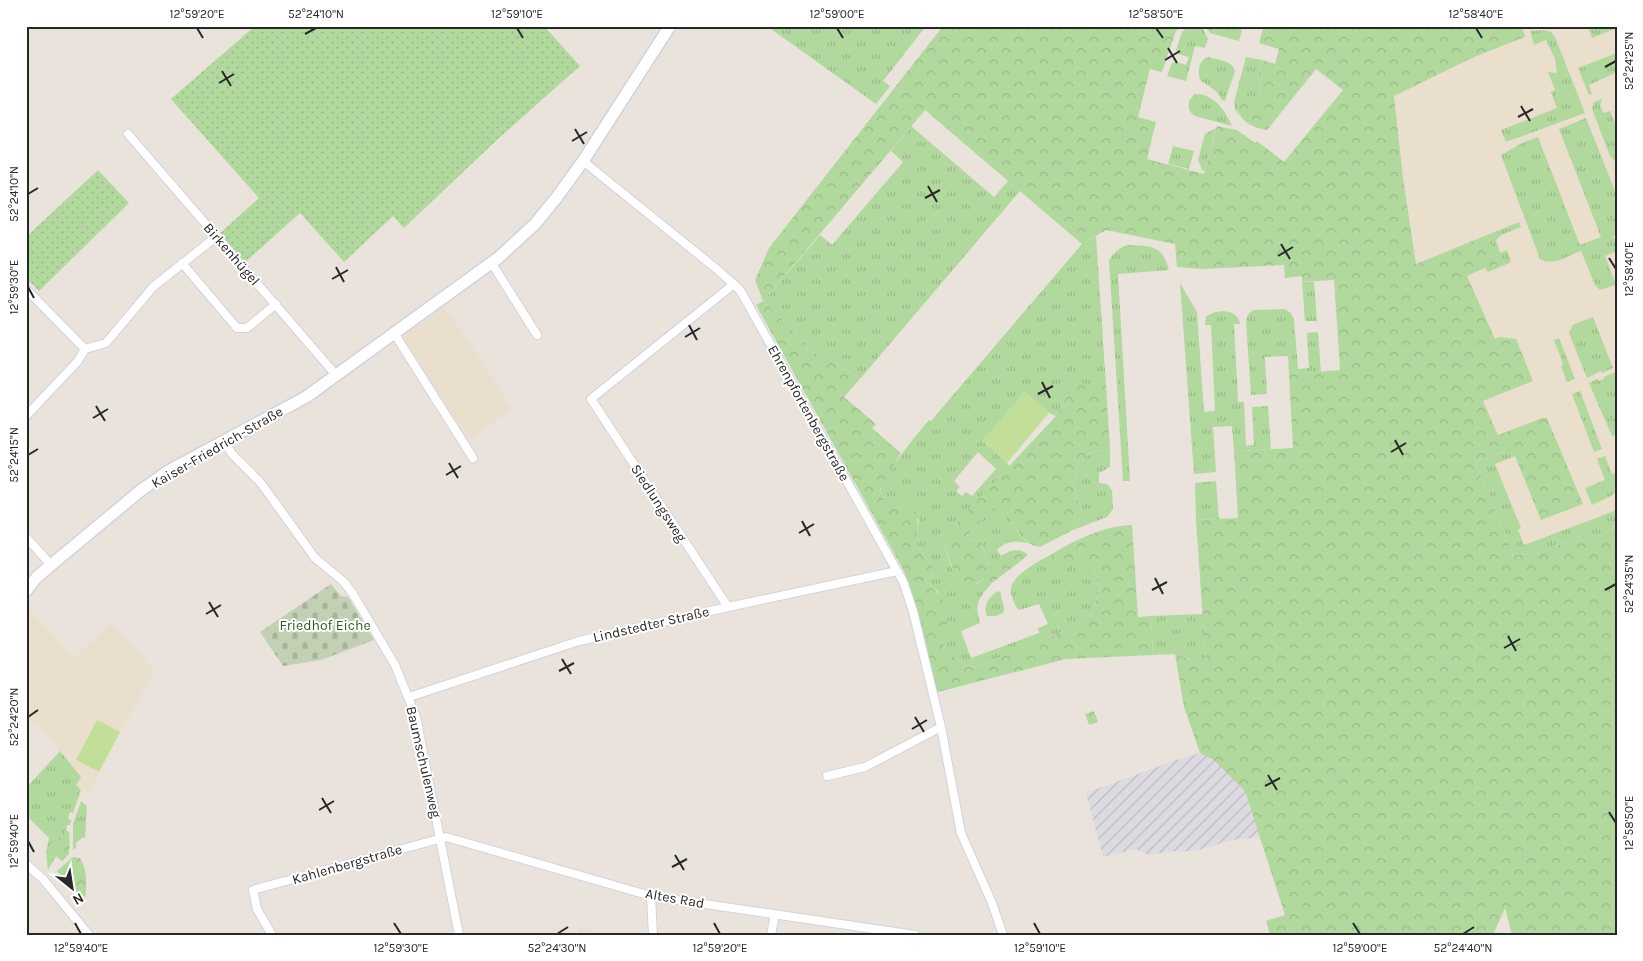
<svg xmlns="http://www.w3.org/2000/svg" width="1643" height="961" viewBox="0 0 1643 961" font-family="Karla,sans-serif">
  <defs>
    <pattern id="industrial-furrows" width="10" height="10" patternUnits="userSpaceOnUse" patternTransform="scale(1.25)"><rect width="10" height="10" fill="#dddbe2"/><path d="M-1 1l2-2M0 10L10 0M9 11l2-2" fill="none" stroke="#bebcc2"/></pattern>
    <pattern id="grass-tufts" width="24" height="20" patternUnits="userSpaceOnUse" patternTransform="scale(1.25)"><rect width="24" height="20" fill="#b2d99d"/><path d="M3 7l-1-3M5 7V3M7 7l1-3M15 17l-1-3M17 17v-4M19 17l1-3" fill="none" stroke="#99ba87"/></pattern>
    <pattern id="forest-crowns" width="20" height="18" patternUnits="userSpaceOnUse" patternTransform="scale(1.25)"><rect width="20" height="18" fill="#b2d99d"/><path d="M2 6a3 3 0 1 1 6 0M12 15a3 3 0 1 1 6 0" fill="none" stroke="#99ba87"/></pattern>
    <pattern id="cemetery-stones" width="16" height="16" patternUnits="userSpaceOnUse" patternTransform="scale(1.25)"><rect width="16" height="16" fill="#c2d0b4"/><path d="M2 7V4a2 2 0 0 1 4 0v3zM10 15v-3a2 2 0 0 1 4 0v3z" fill="#a7b39b"/></pattern>
    <pattern id="garden-dots" width="8" height="8" patternUnits="userSpaceOnUse" patternTransform="scale(1.25)"><rect width="8" height="8" fill="#b2d99d"/><path d="M2 2h.1M6 6h.1" fill="none" stroke="#99ba87" stroke-width="1.8" stroke-linecap="round"/></pattern>
  </defs>
  <rect width="100%" height="100%" fill="#e9e3db"/>
  <path fill="url(#industrial-furrows)" d="M1200 753 1452 816 1232 840 1195 851H1175L1149 855 1135 849 1103 857 1086 793 1173 761Z"/>
  <path fill="#e9dfcc" d="M1366 26H1617V525L1513 555 1364 111Z
    M443 308 463 332 512 408 469 441 402 337Z
    M26 606 74 658 111 623 154 670 87 795 76 785 81 776 40 727 26 719Z
    M578 927 605 935H579Z"/>
  <path fill="url(#grass-tufts)" fill-rule="evenodd" d="M772 26H851L855 29 858 26H926L883 81 890 86 876 104 771 29Z
    M1188 26 1202 27 1208 39 1205 48 1195 46 1186 81 1167 76 1172 63 1176 62 1186 65 1189 57 1178 54 1176 50 1182 32Z
    M1592 26H1617V28L1592 38 1589 29 1592 28Z
    M1544 30 1551 32 1555 37 1585 113 1506 142 1501 130 1557 108 1551 92 1555 90 1548 72 1557 73 1555 59 1546 40 1534 45 1530 31Z
    M1617 53V72L1589 85 1592 94 1589 95 1578 68Z
    M1208 57C1218 60 1232 60 1235 71L1225 101 1222 100 1217 92 1200 80C1198 72 1198 60 1208 57Z
    M1246 57 1262 60 1258 78 1261 93 1260 99 1247 97 1237 108 1239 116 1235 109 1234 102Z
    M1195 94C1213 93 1226 111 1232 126L1195 116C1189 112 1188 108 1189 101Z
    M1602 99 1600 105 1603 113 1610 111 1617 128V163L1610 156 1592 109 1594 102Z
    M1586 118 1617 196V234L1613 236 1617 244V251L1605 256 1616 285 1600 290 1595 285 1581 251C1569 255 1552 267 1540 259L1501 155 1522 143 1538 137 1580 245 1601 237 1559 129Z
    M911 126 994 197 1008 181 1020 191 860 379 836 363 807 349 799 336 763 301 820 235 832 245 903 162 891 151Z
    M1216 128 1205 171 1202 170 1198 160 1205 134Z
    M1173 146 1194 151 1189 169 1168 164Z
    M1519 222 1521 227 1501 235 1496 240 1500 253 1507 250 1511 262 1500 267 1487 235Z
    M1096 236 1106 385H1072L1056 416 1049 413 1024 392 1007 463 1010 466 957 522 943 542 952 569 973 586 984 579 992 583C979 598 974 602 980 623L961 631 971 658 1039 633 1038 628 1048 624 1039 604 1019 610C1015 607 1014 602 1012 597 1004 576 1041 561 1055 552L1054 560 1072 566H1093L1100 589 1092 614 1069 629 977 667 962 665 956 657 945 652 942 638 947 625 938 592 925 580 935 569 916 545 919 519 884 502 880 487C895 462 910 442 929 420L931 421 1082 244ZM978 452 996 469 972 496 966 492 962 496 956 491 960 487 954 481Z
    M1129 245C1152 246 1163 246 1169 270L1118 274 1130 481H1123L1109 260C1115 252 1119 247 1129 245Z
    M1302 282H1314L1317 321H1305Z
    M1180 283 1197 312 1204 412 1215 411 1211 325H1205L1206 317C1215 309 1238 308 1240 324H1234L1238 402H1244L1246 446 1254 445 1252 407 1268 406 1271 449 1234 451 1232 426 1213 427 1216 472 1194 474Z
    M1285 309 1291 313 1294 319 1298 369 1309 368 1307 333 1318 332 1321 372 1289 374 1288 356 1265 357 1267 394 1251 395 1246 321C1247 315 1249 312 1255 310Z
    M1593 317 1613 368 1602 373 1601 371 1587 378 1569 333 1573 325Z
    M1559 338 1575 379 1567 382 1561 366 1563 364 1554 340Z
    M1615 372 1617 377V434L1612 436 1589 383 1598 379 1599 381 1604 379V377Z
    M1580 391 1602 449 1594 452 1572 394Z
    M1110 449V467L1099 473V483L1107 484 1112 490 1113 509 1107 517 1073 530 1082 512 1073 484 1078 467 1089 453Z
    M1503 452 1515 456 1495 464 1521 528 1518 530 1524 545 1617 510V525L1593 542 1584 535 1534 554 1513 555 1475 461Z
    M1605 456 1612 474 1616 473 1617 491 1611 496 1592 505 1585 488 1605 480 1597 459Z
    M1216 481 1219 519 1196 520 1195 483Z
    M988 509 1006 511 1019 534 1028 543C1015 541 1007 540 997 550L1001 556 988 565 981 539 971 540 966 537 981 521Z
    M998 591 1001 593C1001 600 1005 605 1004 612L996 616H987C982 606 990 596 998 591Z
    M1203 614 1206 665 1175 654 1153 655 1151 616Z
    M60 751 81 777 76 785 81 790 73 813 70 812 68 819 71 820 70 825H67L66 831 69 832C70 846 72 851 62 861L56 856 48 869 46 853 49 838 26 815V788Z
    M81 801 87 806 85 839 83 837 75 844 77 846 73 850V824Z"/>
  <path fill="url(#forest-crowns)" d="M943 26H1181L1176 31 1162 72 1150 69 1138 117 1156 122 1147 159 1204 174 1217 126 1237 130 1255 143 1257 141 1284 162 1343 90 1316 69 1267 130C1252 127 1242 123 1237 108L1240 101 1246 97 1260 98 1261 93 1258 78 1262 60 1275 64 1279 49 1259 43 1264 26H1522L1525 37 1474 57 1394 96 1403 178 1416 264 1487 235 1500 267 1488 272 1485 268 1467 276 1495 339 1500 337 1516 339 1533 381 1483 401 1498 435 1542 418H1547L1583 504 1541 520 1515 456 1503 452 1475 461 1513 555 1534 554 1584 535 1593 542 1617 525V935H1512L1505 908 1493 935H1270L1266 921 1285 915 1245 791 1214 760 1200 753 1184 707 1175 654 1206 665 1196 520 1238 518 1234 451 1293 448 1289 374 1340 370 1334 280 1302 282V276L1285 278 1284 265 1203 269 1177 267 1175 244 1106 230 1082 244 925 110 763 301 799 336 807 349 836 363 860 379 844 397 876 424 872 428 901 453 880 488 884 502C889 502 895 500 900 501 923 504 918 529 916 545L935 569 925 580C939 594 950 603 947 625 944 639 942 637 945 652L956 657 962 665 977 667 1069 629 1092 614 1100 589 1093 566H1072L1061 570 1054 560 1055 552C1080 538 1104 526 1132 525L1138 617 1151 616 1153 655 1066 659 934 693 912 597 904 571 756 305 763 301 755 280 769 248Z
    M1205 26H1243L1239 41 1210 33Z
    M1072 385H1106L1110 449 1089 453 1078 467 1073 484 1082 512 1073 530 1040 547C1022 545 1014 525 1006 511L988 510 981 521 966 537 971 540 981 539 988 565C999 558 1015 542 1028 555L1022 560 992 583 983 579 973 586 960 589 943 542 957 522 1056 416Z
    M1094 711 1098 722 1089 725 1085 714Z
    M66 832H69V854L62 861 56 856 48 869C45 844 48 847 66 832Z
    M73 857 80 858C88 870 87 891 84 904L57 871Z"/>
  <path fill="url(#cemetery-stones)" d="M331 584 341 596 348 597 374 640 321 660 283 666 260 632Z"/>
  <path fill="url(#garden-dots)" d="M255 26H544L580 66 500 137 404 228 393 216 344 262 300 213 242 265 217 236 259 198 171 99Z
    M98 170 129 203 39 291 26 278V237Z"/>
  <path fill="#c2df9a" d="M1024 392 1049 413 1007 463 982 441Z
    M97 720 120 732 99 772 76 760Z"/>
  <g fill="none" stroke-linecap="round" stroke-linejoin="round">
    <g stroke="#d0d3df" stroke-width="10">
      <path id="street" d="M128 134 336 375
        M583 161 719 271 740 290 897 571 903 581 913 611 941 727 961 833 992 903 1003 935
        M491 262 537 335
        M182 263 237 328H247L276 304
        M26 289 85 349
        M394 333 473 458
        M26 416 78 361 85 349 106 343 153 287 217 236
        M224 441 232 454 260 482 271 497 315 558 344 582 353 594 395 665 416 717 459 935
        M26 537 51 565
        M728 607 591 399 734 284
        M409 697 579 641 728 607 897 571
        M827 776 865 767 941 727
        M26 864 43 879 89 935
        M651 896 653 935
        M272 935 257 909 253 890 446 837 651 896 915 935
        M771 935 775 914"/>
    </g>
    <g stroke="#d0d3df" stroke-width="14">
      <path id="secondary" d="M26 591 36 578 51 565 140 491 170 470 306 397 498 258 535 224 557 197 583 161 670 26"/>
    </g>
    <use href="#street" stroke="#fff" stroke-width="8"/>
    <use href="#secondary" stroke="#fff" stroke-width="11"/>
  </g>
  <path fill="none" stroke="#282828" stroke-width="2" d="M197 28 203 38M517 28 523 38M837 28 843 38M1156 28 1163 38M1476 28 1482 38M305 34 316 28M1168 48 1177 63M1165 60 1180 51M1605 67 1616 61M222 71 231 86M219 83 234 74M1521 106 1530 121M1518 117 1533 109M575 129 584 144M572 141 587 132M928 186 937 202M28 194 38 188M925 198 940 190M1281 244 1290 259M1278 256 1293 247M1609 258 1616 269M336 267 344 282M332 279 348 270M28 287 34 298M689 325 697 340M685 337 700 328M1042 382 1050 398M1038 394 1053 386M96 406 105 421M93 418 108 409M1395 440 1403 455M1391 452 1406 443M28 455 38 449M449 463 458 478M446 475 461 466M802 521 810 536M799 533 814 524M1155 578 1163 594M1152 590 1167 582M1605 590 1616 584M209 602 218 617M206 614 221 605M1508 636 1516 651M1504 648 1520 639M562 659 571 674M559 671 574 663M28 717 38 710M915 717 924 732M912 729 927 720M1268 775 1277 790M1265 786 1280 778M322 798 331 813M319 810 334 801M1609 812 1616 823M28 841 34 852M675 855 684 870M672 867 687 859M75 923 81 934M394 923 401 934M714 923 720 934M1034 923 1040 934M1353 923 1360 934M557 934 568 927M1463 934 1474 927"/>
  <g text-anchor="middle" stroke-width="4" stroke-linejoin="round" paint-order="stroke">
    <g font-size="14" fill="#282828" stroke="#fff">
      <text transform="translate(232 254) rotate(49)" y="5">Birkenhügel</text>
      <text transform="translate(809 413) rotate(61)" y="5">Ehrenpfortenbergstraße</text>
      <text transform="translate(217 447) rotate(-30)" y="5">Kaiser-Friedrich-Straße</text>
      <text transform="translate(659 503) rotate(57)" y="5">Siedlungsweg</text>
      <text transform="translate(651 624) rotate(-13)" y="5">Lindstedter Straße</text>
      <text transform="translate(424 762) rotate(77)" y="5">Baumschulenweg</text>
      <text transform="translate(347 864) rotate(-16)" y="5">Kahlenbergstraße</text>
      <text transform="translate(675 898) rotate(10)" y="5">Altes Rad</text>
    </g>
    <g font-size="14" fill="#2d5b21" stroke="#fff">
      <text x="325" y="630">Friedhof Eiche</text>
    </g>
  </g>
  <rect width="1643" height="961" fill="none" stroke="#ffffff" stroke-width="55"/>
  <g transform="translate(72 888) rotate(150)" stroke="#ffffff" stroke-width="4" paint-order="stroke">
  <path d="M0-4L9 19L0 12L-9 19Z" fill="#282828"/>
  <text y="-8" font-size="14" font-weight="bold" text-anchor="middle" fill="#282828">N</text>
  </g>
  <rect x="28" y="28" width="1588" height="906" fill="none" stroke="#282828" stroke-width="2"/>
  <g font-size="12" text-anchor="middle" fill="#282828">
    <text x="197" y="18">12°59'20"E</text>
    <text x="316" y="18">52°24'10"N</text>
    <text x="517" y="18">12°59'10"E</text>
    <text x="837" y="18">12°59'00"E</text>
    <text x="1156" y="18">12°58'50"E</text>
    <text x="1476" y="18">12°58'40"E</text>
    <text transform="translate(1629 61) rotate(-90)" y="4">52°24'25"N</text>
    <text transform="translate(14 194) rotate(-90)" y="4">52°24'10"N</text>
    <text transform="translate(1629 269) rotate(-90)" y="4">12°58'40"E</text>
    <text transform="translate(14 287) rotate(-90)" y="4">12°59'30"E</text>
    <text transform="translate(14 455) rotate(-90)" y="4">52°24'15"N</text>
    <text transform="translate(1629 584) rotate(-90)" y="4">52°24'35"N</text>
    <text transform="translate(14 717) rotate(-90)" y="4">52°24'20"N</text>
    <text transform="translate(1629 823) rotate(-90)" y="4">12°58'50"E</text>
    <text transform="translate(14 841) rotate(-90)" y="4">12°59'40"E</text>
    <text x="81" y="952">12°59'40"E</text>
    <text x="401" y="952">12°59'30"E</text>
    <text x="557" y="952">52°24'30"N</text>
    <text x="720" y="952">12°59'20"E</text>
    <text x="1040" y="952">12°59'10"E</text>
    <text x="1360" y="952">12°59'00"E</text>
    <text x="1463" y="952">52°24'40"N</text>
  </g>
</svg>
